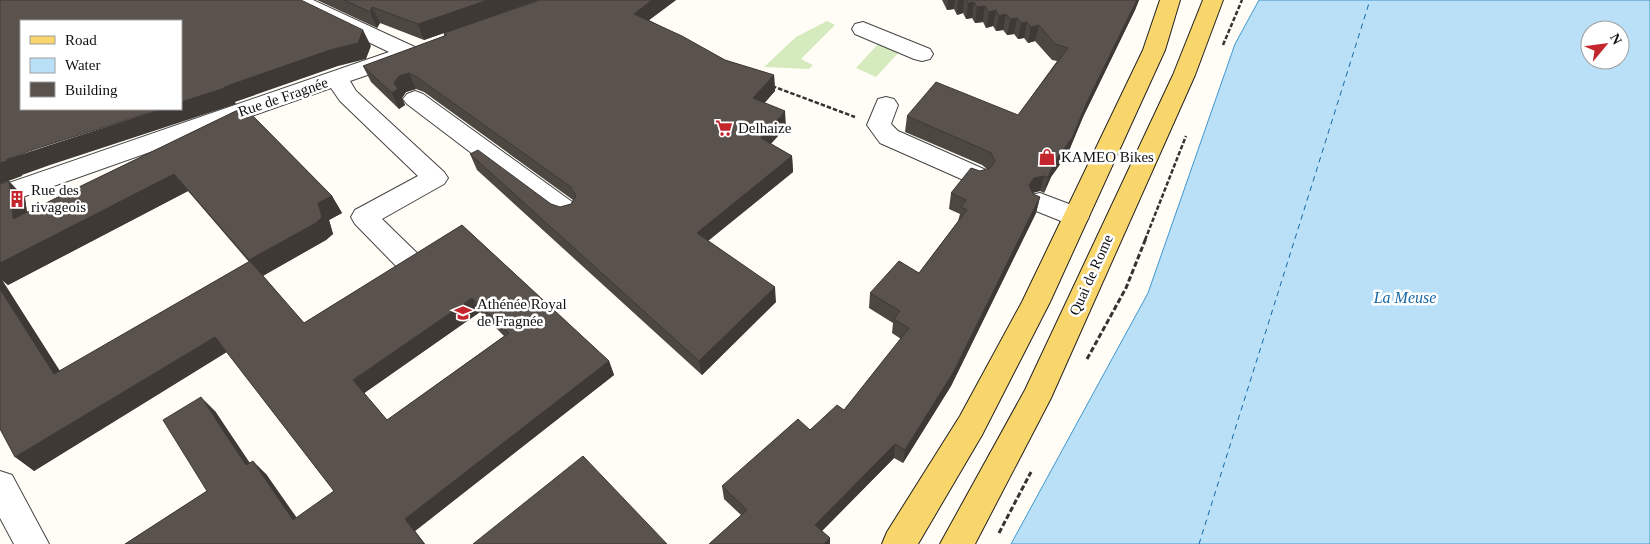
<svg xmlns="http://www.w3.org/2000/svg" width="1650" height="544" viewBox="0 0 1650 544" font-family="'Times New Roman',serif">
  <rect width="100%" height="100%" fill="#fffdf5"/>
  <path fill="#d5ebbd" d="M827 21 835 25 801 59 813 65 809 69 764 67 796 37Z
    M878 44 899 52 876 77 856 68Z"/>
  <path fill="#b9e0f7" stroke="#3f96cf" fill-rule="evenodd" d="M1259 0H1650V544H1011L1148 293 1235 44ZM1590 30H1620V60H1590Z"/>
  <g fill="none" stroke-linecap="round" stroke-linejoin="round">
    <path stroke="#1768a6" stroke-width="1" stroke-dasharray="5.5 4.5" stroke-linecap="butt" d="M1199 544 1370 0"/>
    <g stroke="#444" stroke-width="2">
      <path id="minor" d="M286 0H313L417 48 420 53 417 58 350 81 356 91 444 172 448 178 444 184 382 219 417 253 421 260 417 267 407 270 397 267 355 224 351 217 355 210 418 176 340 101 331 88 0 205V186L389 52 289 4Z
        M863 22 930 49 933 54 930 59 922 61 914 59 855 34 852 29 855 24Z
        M415 91 423 94 575 204 579 211 575 218 566 221 557 218 407 104 403 99 407 94Z
        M886 97 894 99 898 105 891 124 898 131 986 170 990 176 986 182 977 185 968 182 880 143 867 125 878 99Z
        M1040 193 1085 210 1089 217 1085 224 1076 227 1031 209 1027 202 1031 195Z
        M0 471 12 475 49 544H14L0 518Z"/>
    </g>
    <g stroke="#222" stroke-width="2">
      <path id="major" d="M1160 0H1180L1165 50 1050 302 982 435 918 544H882L887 532 960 416 1022 302 1143 50Z
        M1203 0H1223L1195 75 1051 398 975 544H940L1025 390 1173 75Z"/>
    </g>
    <path stroke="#333" stroke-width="2.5" stroke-dasharray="4.5 2" stroke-linecap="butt" d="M1223 45 1242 0
      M772 86 855 117
      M1145 240 1186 136"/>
    <path stroke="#333" stroke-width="3" stroke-dasharray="5.5 2.5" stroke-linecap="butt" d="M1087 359 1126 288 1146 238
      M999 533 1031 472"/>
    <use href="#minor" fill="#fff" fill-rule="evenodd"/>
    <use href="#major" fill="#f9d66b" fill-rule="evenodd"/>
  </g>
  <path fill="#4d4742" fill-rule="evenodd" d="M317 0H539L424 40 380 23 377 28Z
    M540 0H676L649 20 725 60 774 75 775 91 764 103 786 127 771 144 792 156 793 172 708 241 776 302 702 375 477 170 470 154 551 204 560 207 571 204 573 200 424 92 416 89 406 92 402 98 405 105 399 109 371 82 363 66 444 36V33Z
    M942 0H1139L1135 10 1083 117 1068 153 1051 177 1044 193 1040 191 1033 193V194L1040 197 1036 213 951 386 903 463 894 458 822 531 830 538V544H709L741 515 724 499 722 486 844 410 901 339 892 333 893 323 869 308 870 293 919 273 958 221 960 214 949 209 951 193 980 171 987 169 982 165 905 132 907 116 1018 115 1057 61 1052 60 1035 41 1028 43 1024 38 1018 39 1014 34 1007 35 1003 30 996 31 993 26 986 28 983 22 975 23 972 18 966 19 963 13 957 15 954 9 947 10Z
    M244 107 332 196 342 213 329 220 333 234 326 240 263 276 304 323 462 225 609 361 614 375 415 531 425 544H125L207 491 215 411 249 463 266 474 297 518 334 491 227 352 34 471 0 429V263L25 198 27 212ZM188 191 249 262 60 371 2 280 8 285ZM480 312 504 336 387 420 364 393Z"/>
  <path fill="#3f3936" d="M488 0H539L424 40 418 24Z
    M652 0H676L637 29 634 14Z
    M948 0H955L954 9 947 10Z
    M958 0H964L963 13 957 15Z
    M1137 0H1139L1135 10 1083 117 1068 153 1051 177 1044 193 1048 177 1055 161Z
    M974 2 972 18 966 19 968 3Z
    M985 6 983 22 975 23 977 7Z
    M372 7 380 23 377 28 370 12Z
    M996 10 993 26 986 28 989 12Z
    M1006 14 1003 30 996 31 999 16Z
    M1017 18 1014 34 1007 35 1010 19Z
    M1027 22 1024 38 1018 39 1021 23Z
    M1039 25 1035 41 1028 43 1031 27Z
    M363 30 371 46 366 59 338 66 235 102 236 104 50 165 22 175V176L0 184V163L7 159 161 109H181V102L224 87Z
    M409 73 416 89 406 92 402 98 405 105 399 109 392 93 394 83 399 76Z
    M774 75 775 91 755 114 753 98Z
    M785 111 786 127 762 153 761 138Z
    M792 156 793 172 699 248 697 233Z
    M174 174 188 191 8 285 2 280 71 389 54 374 0 289V263Z
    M1044 176 1040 191 1031 193 1029 185 1034 178Z
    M9 181 25 198 30 236 13 219Z
    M332 196 342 213 329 220 333 234 326 240 262 276 249 260 318 203Z
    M1040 197 1036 213 951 386 903 463 905 450Z
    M775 287 776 302 702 375 699 361Z
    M472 298 480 312 363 394 353 380Z
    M215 337 228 351 34 471 15 457Z
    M609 361 614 375 415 531 425 544H424L405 519Z
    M201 397 215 411 260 478 246 465Z
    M895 444 894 458 816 537 815 525Z
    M253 461 266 474 306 532 293 520Z
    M830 538V544H824Z"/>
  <path fill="#5a524d" stroke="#3f3936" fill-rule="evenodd" d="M0 0H301L363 30 358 43 330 50 224 87 225 88 181 102V21H21V109H161L35 149 7 159V161L0 163Z
    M344 0H488L418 24 372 7 370 12Z
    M540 0H652L634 14 682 36 725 60 774 75 753 98 785 111 761 138 792 156 697 233 775 287 699 361 470 154 478 150 551 204 560 207 571 204 576 196 571 187 417 77 409 73 399 76 394 83 398 89 392 93 363 66 447 35 444 33Z
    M966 0H1137L1087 102 1072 138 1055 161 1048 177 1044 176 1034 178 1029 185 1033 194 1040 197 954 371 905 450 895 444 815 525 830 538 824 544H709L747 510 722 486 798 419 810 430 837 405 844 410 909 328 894 319 900 311 870 293 899 261 919 273 967 210 961 207 966 200 951 193 971 168 980 171 990 168 995 161 991 153 985 150 907 116 936 82 1018 115 1068 48 1055 44 1039 25 1031 27 1027 22 1021 23 1017 18 1010 19 1006 14 999 16 996 10 989 12 985 6 977 7 974 2 968 3Z
    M244 107 332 196 318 203 322 217 316 223 249 260 174 174 0 263V184L9 181 13 219Z
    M462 225 609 361 405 519 424 544H125L207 491 163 420 201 397 246 465 253 461 293 520 334 491 215 337 15 457 0 429V289L54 374 250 261 304 323ZM472 298 509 333 387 420 353 380Z
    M583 456 667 544H473Z"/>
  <defs>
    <g id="supermarket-bare" transform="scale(1.35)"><path d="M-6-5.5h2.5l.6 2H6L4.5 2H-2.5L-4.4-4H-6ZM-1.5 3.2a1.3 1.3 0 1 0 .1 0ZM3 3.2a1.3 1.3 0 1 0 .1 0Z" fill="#c4262e" stroke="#fff" stroke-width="2.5" paint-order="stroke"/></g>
    <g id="shop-bare" transform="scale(1.35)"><path d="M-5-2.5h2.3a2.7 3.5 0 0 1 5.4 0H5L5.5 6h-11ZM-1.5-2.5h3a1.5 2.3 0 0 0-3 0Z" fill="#c4262e" stroke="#fff" stroke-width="2.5" paint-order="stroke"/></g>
    <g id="building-bare" transform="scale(1.35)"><path d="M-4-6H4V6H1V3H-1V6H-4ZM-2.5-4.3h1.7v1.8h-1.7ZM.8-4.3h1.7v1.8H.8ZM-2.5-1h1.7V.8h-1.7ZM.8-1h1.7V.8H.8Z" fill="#c4262e" stroke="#fff" stroke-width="2.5" paint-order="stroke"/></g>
    <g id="school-bare" transform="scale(1.35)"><path d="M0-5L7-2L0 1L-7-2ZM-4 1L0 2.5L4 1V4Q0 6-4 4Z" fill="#c4262e" stroke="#fff" stroke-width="2.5" paint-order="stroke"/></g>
  </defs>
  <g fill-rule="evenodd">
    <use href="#supermarket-bare" x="724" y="128"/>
    <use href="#shop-bare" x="1047" y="157"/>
    <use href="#building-bare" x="17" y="199"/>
    <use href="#school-bare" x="463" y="313"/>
  </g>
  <g text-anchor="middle" stroke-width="5" stroke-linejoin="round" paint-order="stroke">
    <g font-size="15" fill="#111" stroke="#fff">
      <text transform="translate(283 97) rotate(-19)" y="5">Rue de Fragnée</text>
      <text transform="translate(1091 275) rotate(-66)" y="5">Quai de Rome</text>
    </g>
    <g font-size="15" fill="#111" stroke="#fff" text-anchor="start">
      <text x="738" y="133">Delhaize</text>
      <text x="1061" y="162">KAMEO Bikes</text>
      <text x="31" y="195">Rue des<tspan x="31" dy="17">rivageois</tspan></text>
      <text x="477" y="309">Athénée Royal<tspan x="477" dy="17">de Fragnée</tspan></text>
    </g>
    <g font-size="16" font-style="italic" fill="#1768a6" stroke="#fff">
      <text x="1405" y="303">La Meuse</text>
    </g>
  </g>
  <rect x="20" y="20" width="162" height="90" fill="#ffffff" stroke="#a0a0a0"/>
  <rect x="30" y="36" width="25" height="8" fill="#f9d66b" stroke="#a0a0a0"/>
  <text x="65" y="45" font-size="15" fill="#111111">Road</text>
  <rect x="30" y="58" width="25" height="15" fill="#b9e0f7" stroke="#a0a0a0"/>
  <text x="65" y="70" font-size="15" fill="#111111">Water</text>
  <rect x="30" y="82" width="25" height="15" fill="#5a524d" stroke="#a0a0a0"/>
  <text x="65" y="95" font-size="15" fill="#111111">Building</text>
  <g transform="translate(1605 45) rotate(61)"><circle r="24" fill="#ffffff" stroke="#a0a0a0"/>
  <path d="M0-4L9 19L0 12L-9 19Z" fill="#c4262e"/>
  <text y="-8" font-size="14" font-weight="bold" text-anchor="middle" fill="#111111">N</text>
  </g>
</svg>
